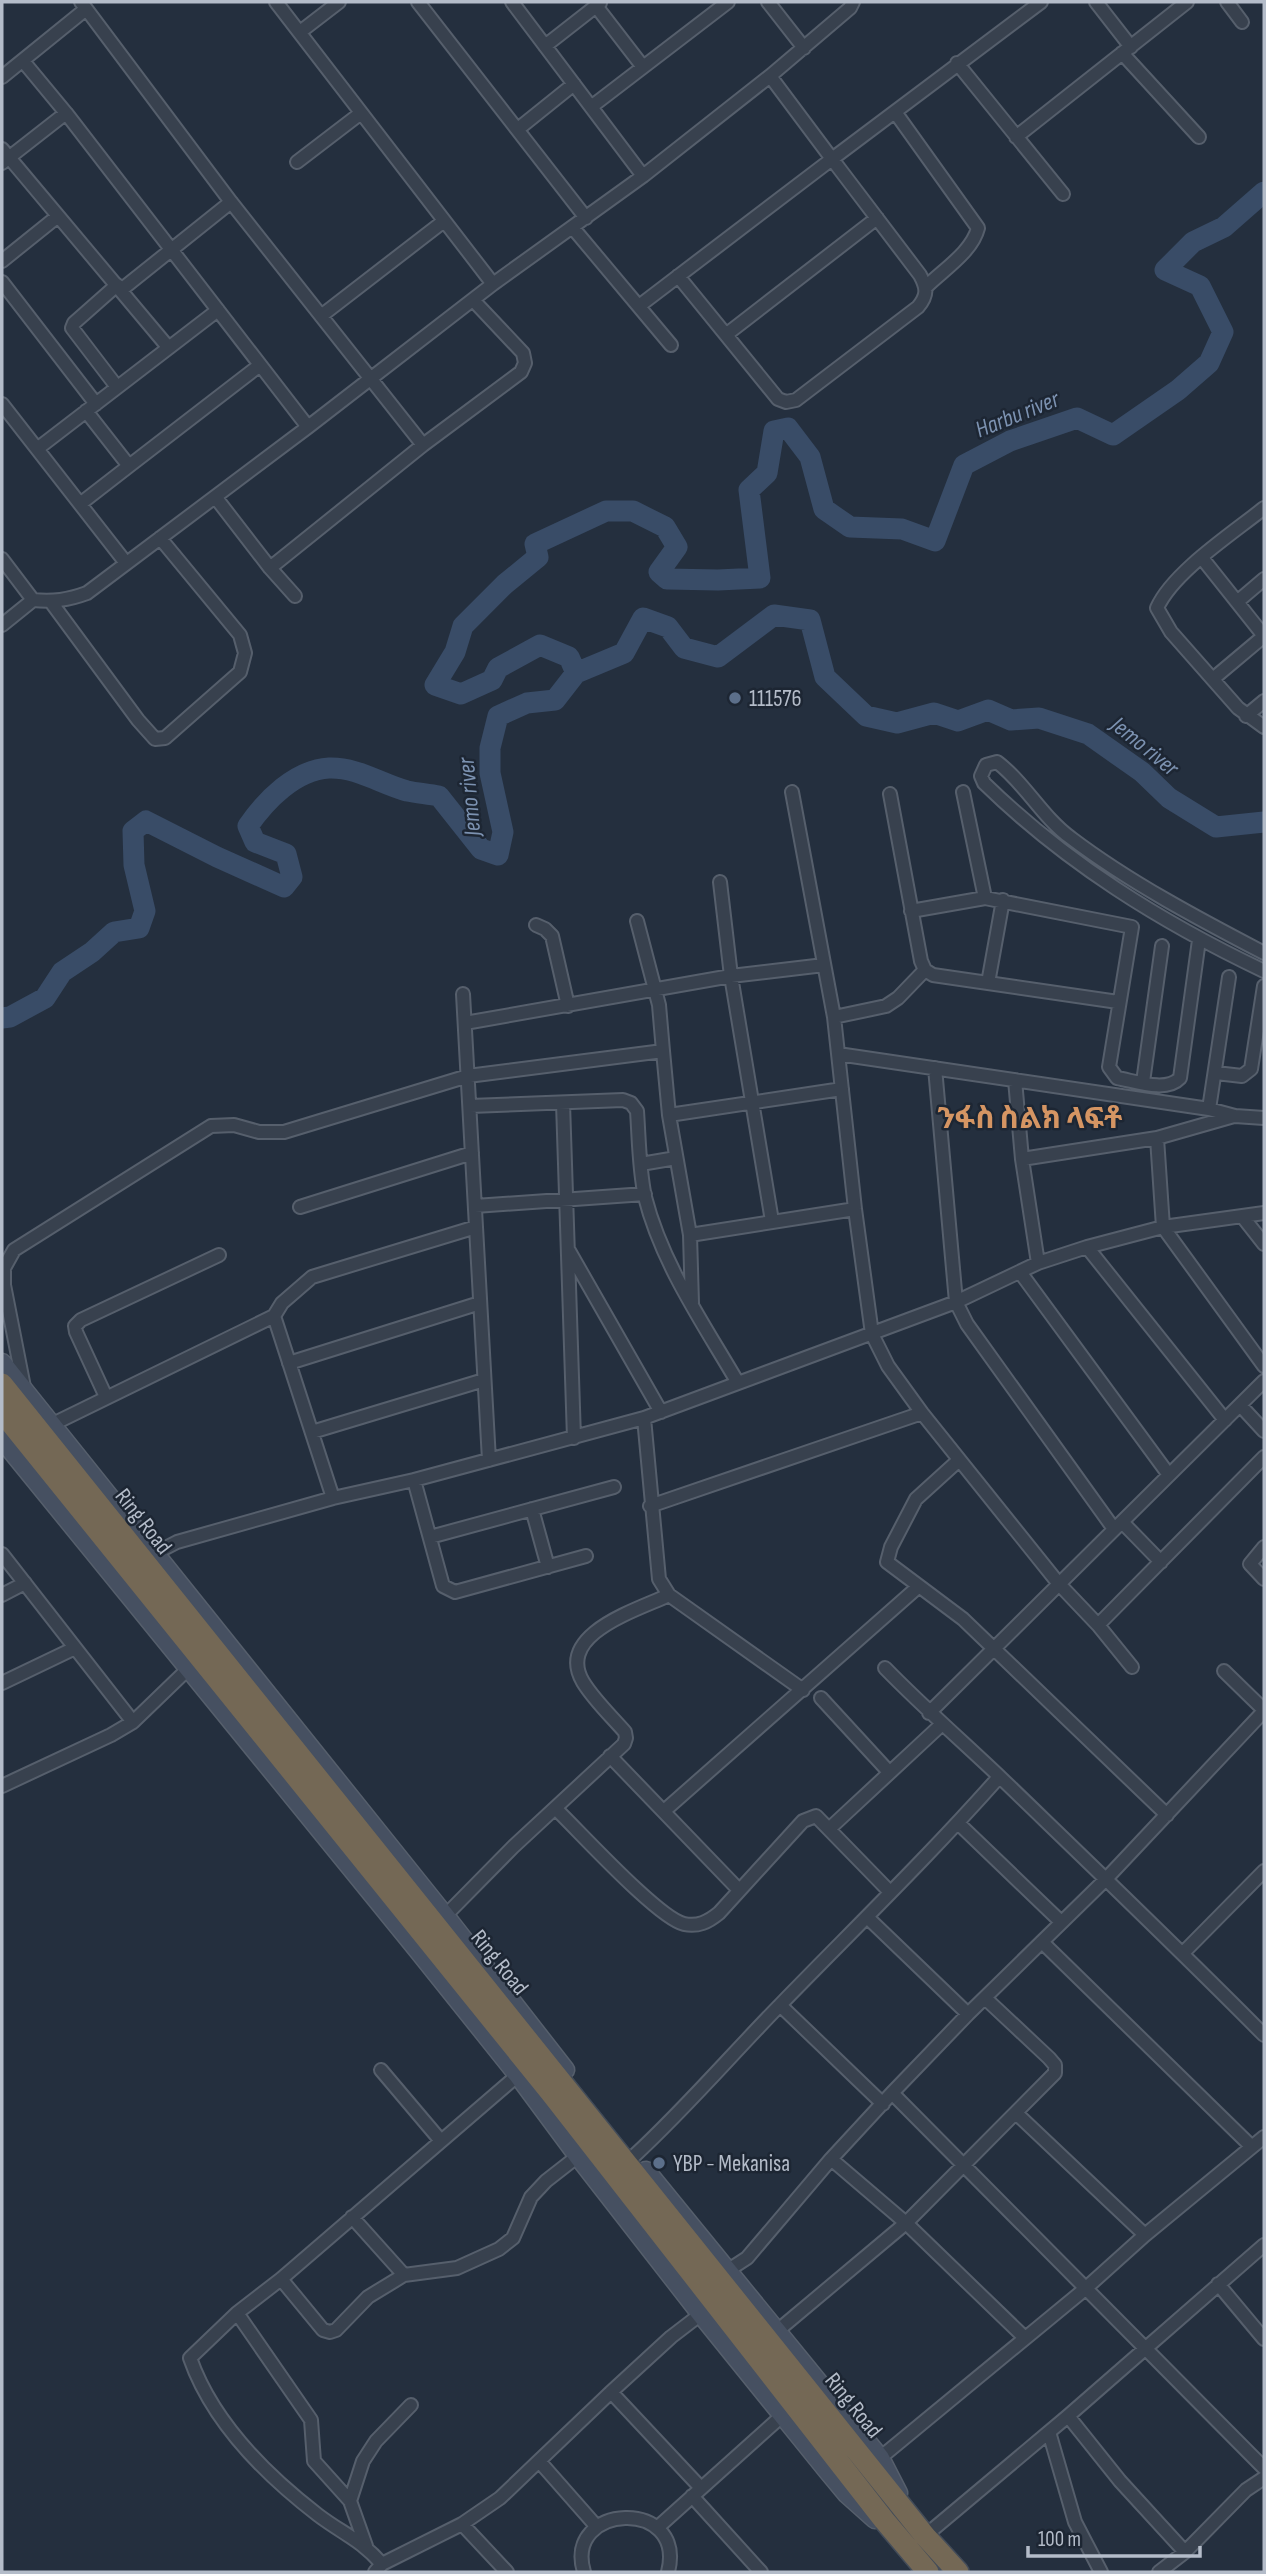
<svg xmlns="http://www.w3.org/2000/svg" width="1266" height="2574" viewBox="0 0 1266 2574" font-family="'Sofia Sans Condensed','Noto Sans Ethiopic',sans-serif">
  <rect width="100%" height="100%" fill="#242f3e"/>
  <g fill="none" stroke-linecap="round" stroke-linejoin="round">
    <path stroke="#394c67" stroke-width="21" d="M576 673 569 657 540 645 498 668 492 680 461 694 435 685 455 652 463 626 505 584 538 557 535 544 606 511H633L665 527 677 547 659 572 667 579 718 580 760 578 749 490 767 473 774 431 788 428 810 457 824 509 850 527 902 529 935 541 964 465 1010 441 1077 418 1113 435 1178 390 1209 363 1223 332 1200 286 1165 270 1193 242 1224 227 1264 192
      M2 1018 10 1017 45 998 62 972 92 952 114 932 139 928 145 911 134 865 133 831 146 821 217 857 284 887 292 877 286 854 255 842 248 826C266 800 295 770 329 768 357 767 381 784 407 791 417 793 428 794 439 796L481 849 498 855 503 832 490 773V748L498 716 527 703 555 700 576 673 624 653 643 618 668 627 684 648 718 657 774 615 810 620 825 677 866 716 897 723 934 713 958 721 988 710 1011 720 1039 718 1088 734 1142 772 1169 798 1216 827 1264 822"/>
    <g stroke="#565f6c" stroke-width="16">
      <path id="street" d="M81 2 231 202 423 445
        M276 2 493 284
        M418 2 586 218
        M512 2 643 176
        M768 2 804 48
        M1096 2 1131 47
        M1227 2 1242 22
        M596 6 643 67
        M300 32 339 2
        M545 46 600 3
        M1122 53 1199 137
        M23 61 66 113 308 427
        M957 63 1063 194
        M770 76 832 159 1041 2
        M2 77 86 9
        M591 107 728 2
        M895 112 978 228C972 252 943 270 926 287
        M518 129 574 84
        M1016 137 1187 2
        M2 149 168 347
        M297 162 361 113
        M2 163 66 113
        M573 228 671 345
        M2 261 58 216
        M2 282 96 404
        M117 285 74 323 72 328 117 387
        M121 290 231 202
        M639 306 832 159 920 275C927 288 928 295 918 307L796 400 786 402 778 399 678 276
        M321 316 444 221
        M727 334 877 218
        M2 404 126 563
        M86 411 129 466 260 365
        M37 449 218 310
        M216 498 270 568 423 445 521 372 525 363 523 353 473 300
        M80 504 129 466
        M1264 508C1233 533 1173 572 1157 608L1171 632 1238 708 1264 727
        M1202 558 1264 636
        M2 559 33 600C53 602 68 600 87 593L308 427 493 284 643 176 770 76 850 8 853 2
        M270 568 295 596
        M51 602 138 720 155 739 165 738 240 672 245 653 240 635 160 538
        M1237 602 1264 579
        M2 625 33 600
        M1214 678 1264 636
        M1246 716 1264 701
        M792 792 834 1017 855 1209 872 1334 888 1366 922 1413 1059 1584 1098 1625 1132 1667
        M963 792 985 898
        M890 794 921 961 925 970 933 975 1118 1002
        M720 882 731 976 772 1221
        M911 911 985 898 1132 927 1109 1067 1117 1078C1135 1081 1166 1093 1180 1078L1199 940
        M637 921 659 1005 663 1051
        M536 925 545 929 552 936 568 1006
        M1264 953C1199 919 1129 882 1071 838 1042 817 1025 783 997 762L986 765 981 776 984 783C1066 863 1161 922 1264 971
        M988 983 1003 900
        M463 994 489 1460
        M834 1017 886 1006 898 998 925 970
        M465 1023 731 976 824 965
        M838 1054 1209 1109 1235 1116 1264 1118
        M935 1068 956 1302 967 1324 1114 1529
        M1216 1073 1242 1076 1251 1069 1264 986
        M1015 1080 1022 1159 1038 1263
        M1143 1082 1162 946
        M563 1103 574 1438
        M470 1106 623 1100 631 1103 637 1111C639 1139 639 1169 645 1197 662 1264 703 1323 738 1383
        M1209 1109 1229 977
        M669 1115 842 1089
        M1157 1138 1234 1116
        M1022 1159 1157 1138 1163 1227 1264 1366
        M641 1164 676 1158
        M475 1206 645 1194
        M300 1207 472 1153
        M1242 1216 1264 1244
        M690 1235 855 1209
        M1087 1247 1225 1420
        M569 1251 661 1412
        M1020 1272 1169 1475
        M274 1316 333 1498
        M289 1363 480 1303
        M24 1387 4 1285V1268L14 1250 211 1126 234 1125 259 1132H284L468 1076 663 1051 669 1115 690 1235 692 1303
        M106 1397 76 1332 75 1326 81 1320 219 1255
        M1240 1405 1264 1431
        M644 1418 659 1579 669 1595 803 1690
        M51 1425 274 1316 282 1303 312 1277 476 1227
        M312 1432 484 1380
        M959 1460 916 1499 891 1547 887 1562 963 1619 1167 1815
        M414 1480 443 1586 455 1592 586 1556
        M650 1506 922 1413
        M532 1509 548 1567
        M1122 1522 1161 1562
        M430 1537 614 1487
        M1264 1547 1250 1564 1264 1579
        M2 1554 133 1722
        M148 1557 177 1542 333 1498 414 1480 644 1418 956 1302 1038 1263 1087 1247 1163 1227 1264 1213
        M2 1595 25 1583
        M1098 1625 1264 1457
        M885 1668C922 1706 962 1741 1001 1778 1089 1863 1178 1948 1264 2035
        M1224 1671 1264 1710
        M2 1683 75 1648
        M821 1698 889 1772
        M929 1713 1264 1381
        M610 1756 739 1890
        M2 1786 111 1735 133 1722 189 1668
        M555 1808C579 1831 658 1918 684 1924 698 1927 708 1922 719 1913L803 1821 816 1816 890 1892
        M664 1811 918 1587
        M958 1823 1060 1921
        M829 1829 941 1725
        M445 1916 513 1847 624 1744 626 1738 625 1732C611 1716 594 1700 583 1682 555 1634 637 1610 669 1595
        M867 1917 968 2014
        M1042 1942 1252 2147
        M1183 1953 1264 1871
        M780 2005 883 2104
        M381 2070 441 2141
        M892 2093 1264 2468
        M1016 2113 1145 2235
        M634 2156C686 2108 732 2054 782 2003 855 1928 930 1855 999 1777
        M831 2159 906 2223 1025 2338
        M352 2217 404 2275
        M727 2271 747 2258 831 2159 892 2093 968 2014 1105 1880 1264 1711
        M281 2279 323 2330 330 2332 336 2330 368 2297 404 2275 457 2268 499 2249 513 2238 531 2197 546 2181 578 2156
        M1218 2284 1264 2339
        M237 2313 311 2420 314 2461 350 2501 366 2546
        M776 2332 906 2223 1055 2073V2065L1049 2058 985 1998
        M611 2392 701 2488
        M1068 2416 1120 2481 1185 2552
        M1049 2432 1075 2522 1101 2572
        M880 2458 1085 2289 1145 2235 1264 2137
        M539 2461 597 2527
        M692 2496 761 2572
        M350 2501 363 2461 376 2441 411 2405
        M462 2524 507 2572
        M657 2528 784 2414
        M925 2536 1068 2416 1264 2245
        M382 2564C360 2539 343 2534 318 2515 266 2475 212 2421 190 2358L237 2313 281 2279 518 2075
        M375 2572 382 2564 462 2524 500 2498 611 2392 671 2337 701 2314
        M584 2572C563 2503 687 2497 668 2572
        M1159 2572 1185 2552 1246 2490 1264 2478"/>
    </g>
    <g stroke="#565f6c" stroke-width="21">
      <path id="secondary" d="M2 1363 445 1916 565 2070
        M2 1439 418 1950 518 2075 578 2156 701 2314 827 2470 847 2494 875 2519
        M646 2171 880 2458 898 2493"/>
    </g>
    <g stroke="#434c59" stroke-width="24">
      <path id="highway" d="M2 1384 925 2536 958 2572
        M2 1412 551 2093 884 2520 928 2572"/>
    </g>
    <use href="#street" stroke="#38414e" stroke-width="12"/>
    <use href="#secondary" stroke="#465061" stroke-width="18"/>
    <use href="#highway" stroke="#746855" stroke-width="21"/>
  </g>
  <g fill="#5c6f8a" stroke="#1d2633" stroke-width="2.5">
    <circle cx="735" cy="698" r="7"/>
    <circle cx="659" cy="2163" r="7"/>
  </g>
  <g text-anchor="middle" stroke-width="5" stroke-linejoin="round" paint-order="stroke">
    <g font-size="23" fill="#b4bcc9" stroke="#1d2633" text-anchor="start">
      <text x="749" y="706">111576</text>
      <text x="673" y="2171">YBP - Mekanisa</text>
    </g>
    <g font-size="23" fill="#b4bcc9" stroke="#1d2633">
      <text transform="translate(144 1521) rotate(52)" y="8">Ring Road</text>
      <text transform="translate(500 1962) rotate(51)" y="8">Ring Road</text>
      <text transform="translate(854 2405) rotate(51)" y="8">Ring Road</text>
    </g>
    <g font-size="24" font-style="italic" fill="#7c92b1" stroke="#1d2633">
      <text transform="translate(1017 414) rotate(-22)" y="8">Harbu river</text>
      <text transform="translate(1145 746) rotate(39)" y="8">Jemo river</text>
      <text transform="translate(469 797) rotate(-95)" y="8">Jemo river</text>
    </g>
    <g font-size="30" font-weight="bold" fill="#d59563" stroke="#1d2633">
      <text x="1030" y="1128">ንፋስ ስልክ ላፍቶ</text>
    </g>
  </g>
  <rect width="1266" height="2574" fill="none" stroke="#b4bcc9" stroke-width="7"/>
  <path d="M1028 2546v10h172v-10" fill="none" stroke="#b4bcc9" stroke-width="3.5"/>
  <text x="1038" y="2546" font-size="21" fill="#b4bcc9" stroke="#1d2633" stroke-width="5" paint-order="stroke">100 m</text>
</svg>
